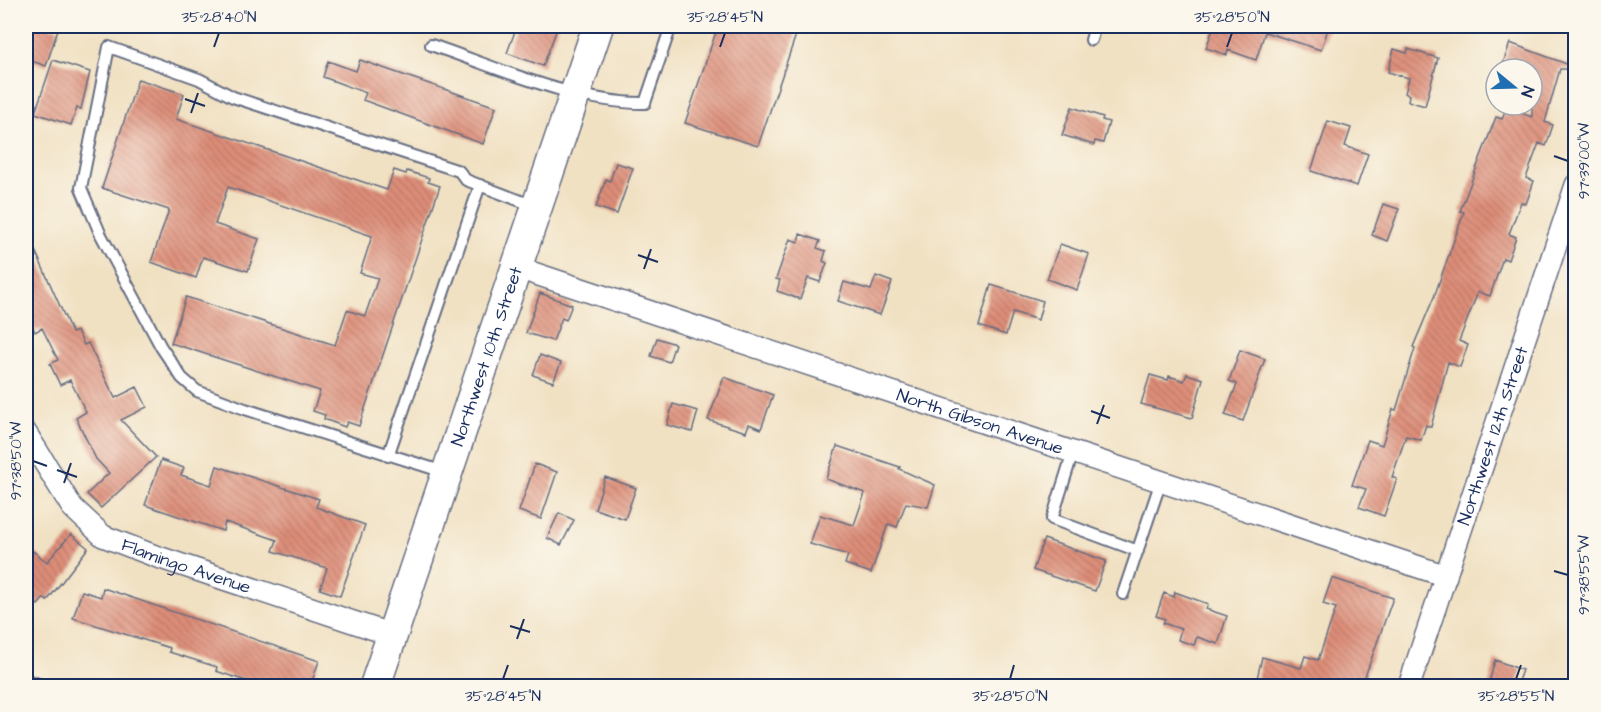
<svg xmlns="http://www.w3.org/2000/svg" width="1601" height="712" viewBox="0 0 1601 712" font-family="'Architects Daughter',sans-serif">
  <defs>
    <pattern id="building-back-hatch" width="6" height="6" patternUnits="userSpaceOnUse" patternTransform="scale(1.5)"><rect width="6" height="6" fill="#de8e78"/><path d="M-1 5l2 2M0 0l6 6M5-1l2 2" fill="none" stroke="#b37466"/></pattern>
  </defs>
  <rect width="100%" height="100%" fill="#fbf7ec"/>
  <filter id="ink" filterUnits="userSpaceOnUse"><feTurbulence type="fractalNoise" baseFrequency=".0167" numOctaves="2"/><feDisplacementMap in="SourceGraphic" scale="12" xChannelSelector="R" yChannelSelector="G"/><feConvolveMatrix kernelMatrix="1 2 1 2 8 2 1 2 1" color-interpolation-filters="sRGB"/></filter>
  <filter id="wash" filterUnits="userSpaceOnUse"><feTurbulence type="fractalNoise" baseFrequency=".008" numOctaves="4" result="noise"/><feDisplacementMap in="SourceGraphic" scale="24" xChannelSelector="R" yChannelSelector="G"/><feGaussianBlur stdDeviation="1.35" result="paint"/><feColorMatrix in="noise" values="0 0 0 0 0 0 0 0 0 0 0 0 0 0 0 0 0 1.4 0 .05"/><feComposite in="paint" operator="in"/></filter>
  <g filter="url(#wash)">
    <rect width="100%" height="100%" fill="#f1e1c3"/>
    <g id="blocks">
      <path fill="url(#building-back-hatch)" d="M26 26H47L58 29 46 66 26 59Z
        M517 26H558L543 66 507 53Z
        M718 26H799L758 146 685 123Z
        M1214 26H1329L1321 50 1265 32 1256 60 1228 50 1227 55 1206 48Z
        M1510 43 1575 67V69H1560L1545 122 1553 125 1546 146 1539 143 1526 178 1534 181 1526 204 1521 202 1509 234 1516 237 1508 260 1503 258 1490 296 1478 292 1459 341 1468 345 1460 367 1448 362 1431 427 1426 425 1421 440 1406 436 1392 477 1397 479 1384 516 1359 507 1366 489 1352 485 1368 440 1382 445 1393 409 1396 410 1415 348 1413 347 1434 297 1464 212 1460 211 1496 117 1502 119 1506 108 1532 117V69H1501Z
        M1394 49 1407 53 1408 49 1438 58 1425 106 1408 101 1409 95 1405 93 1409 78 1388 72Z
        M53 60 90 72 81 109 77 108 71 125 35 113Z
        M360 60 496 107 483 144 363 100 366 93 323 77 328 61 356 71Z
        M138 79 184 94 176 119 387 190 394 170 406 174 407 171 429 178 428 182 440 186 359 426 347 422 345 427 324 419 325 415 313 411 320 391 171 343 186 297 335 345 347 310 365 316 378 278 360 273 372 236 228 187 215 224 259 239 248 271 203 257 196 278 151 262 169 210 102 188Z
        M1072 107 1103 117 1102 120 1109 122 1103 143 1095 141 1094 145 1062 135Z
        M1328 121 1351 128 1345 146 1368 154 1357 186 1311 171Z
        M616 163 633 168 617 214 596 207 606 179 610 181Z
        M1383 204 1399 209 1387 241 1372 235Z
        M26 230 72 333 77 331 84 345 88 343 115 398 137 387 147 407 121 420 156 457 101 508 87 494 109 473 96 459 76 418 86 412 70 380 60 385 50 364 58 360 42 328 35 332 26 312Z
        M800 234 820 241 817 248 826 251 823 261 827 263 820 282 808 278 800 299 777 291 780 280 776 279 790 239 798 242Z
        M1060 244 1089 254 1077 290 1047 279Z
        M876 276 892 282 880 315 838 301 844 282 871 290Z
        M991 285 1043 301 1038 320 1013 312 1006 335 979 326Z
        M540 293 572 305 566 320 562 318 553 341 526 333Z
        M657 338 675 344 669 362 651 356Z
        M1240 350 1265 359 1243 421 1225 415 1237 384 1229 381Z
        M540 355 561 363 553 382 533 375Z
        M1187 374 1203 379 1192 418 1141 404 1150 375 1168 380 1169 376 1184 381Z
        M724 377 773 395 761 429 749 424 746 432 708 420Z
        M673 404 698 411 692 432 667 425Z
        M837 446 900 467 899 469 935 485 928 507 906 503 897 527 888 524 871 573 845 564 848 555 810 544 820 515 854 525 865 493 826 479Z
        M161 460 184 468 181 475 211 485 217 466 319 499 316 507 365 525 340 596 320 589 327 568 273 551 277 540 225 522 223 531 145 505Z
        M535 464 557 472 541 519 519 511Z
        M605 477 636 488 625 519 595 509Z
        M559 513 574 520 561 545 547 538Z
        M71 534 88 548 47 601 44 598 38 605 26 595V560L33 551 47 562Z
        M1044 539 1106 561 1095 591 1033 570Z
        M1332 578 1393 598 1362 685 1347 680 1345 687H1255L1262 657 1301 668 1305 656 1318 660 1336 608 1323 604Z
        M103 588 319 661 310 687H272L260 682 258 685 216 671 217 667 169 652 170 648 73 618 82 591 101 597Z
        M1175 592 1208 604 1206 609 1227 616 1218 644 1197 637 1194 645 1178 640 1181 629 1163 623 1165 619 1156 616 1164 593 1174 597Z
        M1495 660 1522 670 1516 687H1488Z"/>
    </g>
  </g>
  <g filter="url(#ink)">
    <use href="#blocks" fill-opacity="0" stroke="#666d81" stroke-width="1.5"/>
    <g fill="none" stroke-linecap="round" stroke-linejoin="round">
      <g stroke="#666d81" stroke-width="14">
        <path id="service" d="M1091 40 1095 26
          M431 45C496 67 577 104 645 103L671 26
          M1073 452 1052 519 1138 551
          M388 456 480 185
          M444 472 245 409 197 391 182 378 161 347 100 233 81 188 109 47 199 79 233 97 459 171 466 180 534 206
          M1123 594 1161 481
          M26 680 44 686"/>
      </g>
      <g stroke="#666d81" stroke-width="24">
        <g id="minor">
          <path id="s1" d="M515 267 1446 576"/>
          <path id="s2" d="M26 433 72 507 103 536 155 556 392 635"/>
          <path id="s3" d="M1409 686 1576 185"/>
        </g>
      </g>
      <g stroke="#666d81" stroke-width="33">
        <g id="secondary">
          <path id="s4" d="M375 686 598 26"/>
        </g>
      </g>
      <use href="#service" stroke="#fff" stroke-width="10"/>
      <use href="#minor" stroke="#fff" stroke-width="21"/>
      <use href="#secondary" stroke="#fff" stroke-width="30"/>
    </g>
  </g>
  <path fill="none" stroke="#1b2f5e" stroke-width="2" d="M214 47 219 33M720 47 725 33M1227 47 1232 33M185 99 205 106M191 113 198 93M1554 156 1568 161M638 255 658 262M644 269 651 249M1091 411 1110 418M1097 424 1104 405M33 461 47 466M57 470 77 477M64 483 71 463M1554 571 1568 575M510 626 530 632M517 639 524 619M503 679 508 665M1010 679 1014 665M1516 679 1521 665"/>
  <g text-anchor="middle" stroke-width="5" stroke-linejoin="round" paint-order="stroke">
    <g font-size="18" fill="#1b2f5e" stroke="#fbf7ec">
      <text dy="6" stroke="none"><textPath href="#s4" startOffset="348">Northwest 10th Street</textPath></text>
      <text dy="6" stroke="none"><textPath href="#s1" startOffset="490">North Gibson Avenue</textPath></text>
      <text dy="6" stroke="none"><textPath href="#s3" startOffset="264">Northwest 12th Street</textPath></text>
      <text dy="6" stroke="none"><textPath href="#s2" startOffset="218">Flamingo Avenue</textPath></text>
    </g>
  </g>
  <rect width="1601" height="712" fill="none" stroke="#fbf7ec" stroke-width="66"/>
  <g transform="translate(1514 87) rotate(109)"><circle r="28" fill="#fbf7ec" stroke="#a1a7b3" stroke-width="1.5"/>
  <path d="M0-4.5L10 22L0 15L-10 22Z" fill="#1f6fb2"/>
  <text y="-9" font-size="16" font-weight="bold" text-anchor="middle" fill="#1b2f5e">N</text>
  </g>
  <rect x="33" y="33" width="1535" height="646" fill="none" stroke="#1b2f5e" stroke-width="2"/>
  <g font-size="15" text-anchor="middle" fill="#1b2f5e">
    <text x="219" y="22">35°28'40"N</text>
    <text x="725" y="22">35°28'45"N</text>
    <text x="1232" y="22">35°28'50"N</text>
    <text transform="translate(1584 161) rotate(-90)" y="5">97°39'00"W</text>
    <text transform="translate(16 461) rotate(-90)" y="5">97°38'50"W</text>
    <text transform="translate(1584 575) rotate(-90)" y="5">97°38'55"W</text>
    <text x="503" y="701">35°28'45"N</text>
    <text x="1010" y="701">35°28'50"N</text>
    <text x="1516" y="701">35°28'55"N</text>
  </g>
</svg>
